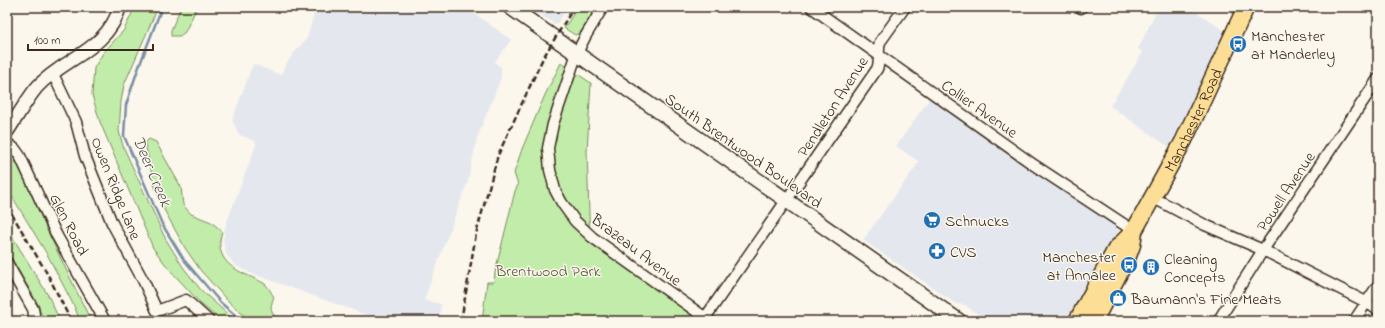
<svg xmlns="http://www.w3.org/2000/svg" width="1385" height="328" viewBox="0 0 1385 328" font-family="'Indie Flower',sans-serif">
  <rect width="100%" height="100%" fill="#fbf7ec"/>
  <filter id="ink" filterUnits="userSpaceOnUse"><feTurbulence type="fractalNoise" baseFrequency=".025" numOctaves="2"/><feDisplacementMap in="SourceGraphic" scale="8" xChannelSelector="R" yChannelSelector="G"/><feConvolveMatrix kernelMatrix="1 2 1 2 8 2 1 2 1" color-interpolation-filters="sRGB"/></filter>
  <g filter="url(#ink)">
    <path fill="#e4e8ee" d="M316 7H466L511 40 495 62 501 67V78L477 138 468 181 424 300 441 304 440 321H383L250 273 235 265 226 254 223 240 226 224 256 145 255 141 239 135 232 120 253 64 281 75 285 65 294 53 307 38Z
      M529 7H568L556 25Z
      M1158 7H1189L1225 31 1191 104 1169 147 1110 106 1143 52 1138 49Z
      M930 98 1116 227 1119 230 1118 233 1100 268 1088 285 1069 321H987L965 305 956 304 863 240 919 162 896 146Z"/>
    <path fill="#c1eca9" stroke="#7e8b64" d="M135 7H158L124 85 121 102 119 131 123 146 165 238 183 267 201 290 235 321H221L202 305 169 269 153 248 100 122 92 95 94 68 103 53 124 30Z
      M181 7H197L185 32 180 36H171V30Z
      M578 7H598L580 33 575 35 564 28Z
      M561 63 591 83 587 152 590 243 703 321H482L487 282H494L495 272 515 191 518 185 514 173 522 149 545 95Z
      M149 139 156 142 181 187 183 205 191 214 211 222 222 231C221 236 219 242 220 247 223 270 249 274 265 284 269 287 271 293 274 297 269 309 270 313 281 321H250L227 300 201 271 185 248 162 206 154 184 145 143Z
      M7 153H10L21 170 47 230 91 321H80L75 308 48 256 7 188Z
      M7 228 48 295 60 321H43L44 317 40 312 39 306 7 250Z"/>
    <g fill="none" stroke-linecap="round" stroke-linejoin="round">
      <path stroke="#798fa5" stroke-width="2.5" d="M162 7 137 72 126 105 124 136 162 224 184 260 221 303 242 321"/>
      <g stroke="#3b2a1e" stroke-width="13">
        <path id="minor" d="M603 7 585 37 577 53 553 124 548 148 550 170 555 190 562 203 575 221 592 237 710 321
          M811 7 1034 165 1134 231
          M1080 7 1081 8
          M53 74 76 122 85 156 112 223 144 282 157 311 186 300 209 321
          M7 143 15 149 20 156 57 236 105 321
          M1152 197 1205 225 1263 250 1366 302 1378 310
          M7 263 33 309 34 314 33 321
          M705 318 877 69C881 60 877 52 880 42L905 7
          M1218 321 1263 250 1378 79
          M1354 321 1378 285"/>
      </g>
      <g stroke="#3b2a1e" stroke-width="15">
        <path id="tertiary" d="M7 132C16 119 28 97 38 86 66 57 107 50 120 7"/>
      </g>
      <g stroke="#3b2a1e" stroke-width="17">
        <path id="secondary" d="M510 7 959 321"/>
      </g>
      <g stroke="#3b2a1e" stroke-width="19">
        <g id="primary">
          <path d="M1077 321 1116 249 1134 231"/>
          <path id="s1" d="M1094 321 1128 256 1132 245 1134 231 1184 140 1246 7"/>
        </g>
      </g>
      <use href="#minor" stroke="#fbf7ec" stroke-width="10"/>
      <use href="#tertiary" stroke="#fbf7ec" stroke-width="12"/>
      <use href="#secondary" stroke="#fbf7ec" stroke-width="14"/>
      <use href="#primary" stroke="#fcde96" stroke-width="16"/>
      <path stroke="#3b2a1e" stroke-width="2.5" stroke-dasharray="6 3" stroke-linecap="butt" d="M7 206 48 275 71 321
        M461 321 476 234 498 155 543 58 574 7"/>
    </g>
  </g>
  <defs>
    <g id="bus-disc" transform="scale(0.9)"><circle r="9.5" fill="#1f6fb2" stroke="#fbf7ec"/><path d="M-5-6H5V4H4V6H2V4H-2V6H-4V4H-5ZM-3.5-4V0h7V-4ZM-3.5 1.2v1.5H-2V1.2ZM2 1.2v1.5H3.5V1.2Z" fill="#fff"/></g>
    <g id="supermarket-disc" transform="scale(0.9)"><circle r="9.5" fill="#1f6fb2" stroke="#fbf7ec"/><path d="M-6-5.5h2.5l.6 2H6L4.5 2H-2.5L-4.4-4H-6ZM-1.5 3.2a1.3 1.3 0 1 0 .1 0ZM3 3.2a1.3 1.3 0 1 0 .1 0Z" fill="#fff"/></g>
    <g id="pharmacy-disc" transform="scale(0.9)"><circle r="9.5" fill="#1f6fb2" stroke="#fbf7ec"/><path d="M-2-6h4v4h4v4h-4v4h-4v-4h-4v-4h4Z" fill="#fff"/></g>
    <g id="building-disc" transform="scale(0.9)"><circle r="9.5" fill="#1f6fb2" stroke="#fbf7ec"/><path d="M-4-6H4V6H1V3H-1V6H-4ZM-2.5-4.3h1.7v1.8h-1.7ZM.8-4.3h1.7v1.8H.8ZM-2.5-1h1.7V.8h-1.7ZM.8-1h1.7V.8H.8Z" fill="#fff"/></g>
    <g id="shop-disc" transform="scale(0.9)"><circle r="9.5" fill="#1f6fb2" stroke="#fbf7ec"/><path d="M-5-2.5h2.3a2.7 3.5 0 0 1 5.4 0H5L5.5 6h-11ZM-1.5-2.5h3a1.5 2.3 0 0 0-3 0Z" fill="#fff"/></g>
  </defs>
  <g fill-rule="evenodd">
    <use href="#bus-disc" x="1238" y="44"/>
    <use href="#supermarket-disc" x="932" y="220"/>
    <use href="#pharmacy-disc" x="937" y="251"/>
    <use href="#bus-disc" x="1129" y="265"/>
    <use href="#building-disc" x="1151" y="267"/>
    <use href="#shop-disc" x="1118" y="298"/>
  </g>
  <g text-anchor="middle" stroke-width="3" stroke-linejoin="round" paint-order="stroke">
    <g font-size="16" fill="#3b2a1e" stroke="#fbf7ec" text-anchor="start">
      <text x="1251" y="41">Manchester<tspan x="1251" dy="18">at Manderley</tspan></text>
      <text x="945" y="226">Schnucks</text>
      <text x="950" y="257">CVS</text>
      <text x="1116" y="262" text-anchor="end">Manchester<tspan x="1116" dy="18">at Annalee</tspan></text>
      <text x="1164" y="264">Cleaning<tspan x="1164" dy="18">Concepts</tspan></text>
      <text x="1131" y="304">Baumann's Fine Meats</text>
    </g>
    <g font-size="16" fill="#3b2a1e" stroke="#fbf7ec">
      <text transform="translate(832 106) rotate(-57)" y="6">Pendleton Avenue</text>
      <text transform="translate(980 108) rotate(35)" y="6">Collier Avenue</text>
      <text dy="6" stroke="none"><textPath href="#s1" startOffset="225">Manchester Road</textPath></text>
      <text transform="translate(744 150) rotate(35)" y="6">South Brentwood Boulevard</text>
      <text transform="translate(117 188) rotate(68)" y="6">Owen Ridge Lane</text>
      <text transform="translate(1285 191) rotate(-56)" y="6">Powell Avenue</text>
      <text transform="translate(70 224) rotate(63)" y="6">Glen Road</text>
      <text transform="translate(637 249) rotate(37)" y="6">Brazeau Avenue</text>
    </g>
    <g font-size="16" fill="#5c5a41" stroke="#fbf7ec">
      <text x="548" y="276">Brentwood Park</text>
    </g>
    <g font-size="17" font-style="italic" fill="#555456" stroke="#fbf7ec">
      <text transform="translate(153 171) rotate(67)" y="6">Deer Creek</text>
    </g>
  </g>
  <rect width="1385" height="328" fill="none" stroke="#fbf7ec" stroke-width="24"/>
  <rect x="12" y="12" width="1361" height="304" fill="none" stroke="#3b2a1e" stroke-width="1.5" filter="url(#ink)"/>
  <path d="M28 44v6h125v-6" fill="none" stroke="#3b2a1e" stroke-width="2"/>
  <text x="34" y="44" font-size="12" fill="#3b2a1e" stroke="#fbf7ec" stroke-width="3" paint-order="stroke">100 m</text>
</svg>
